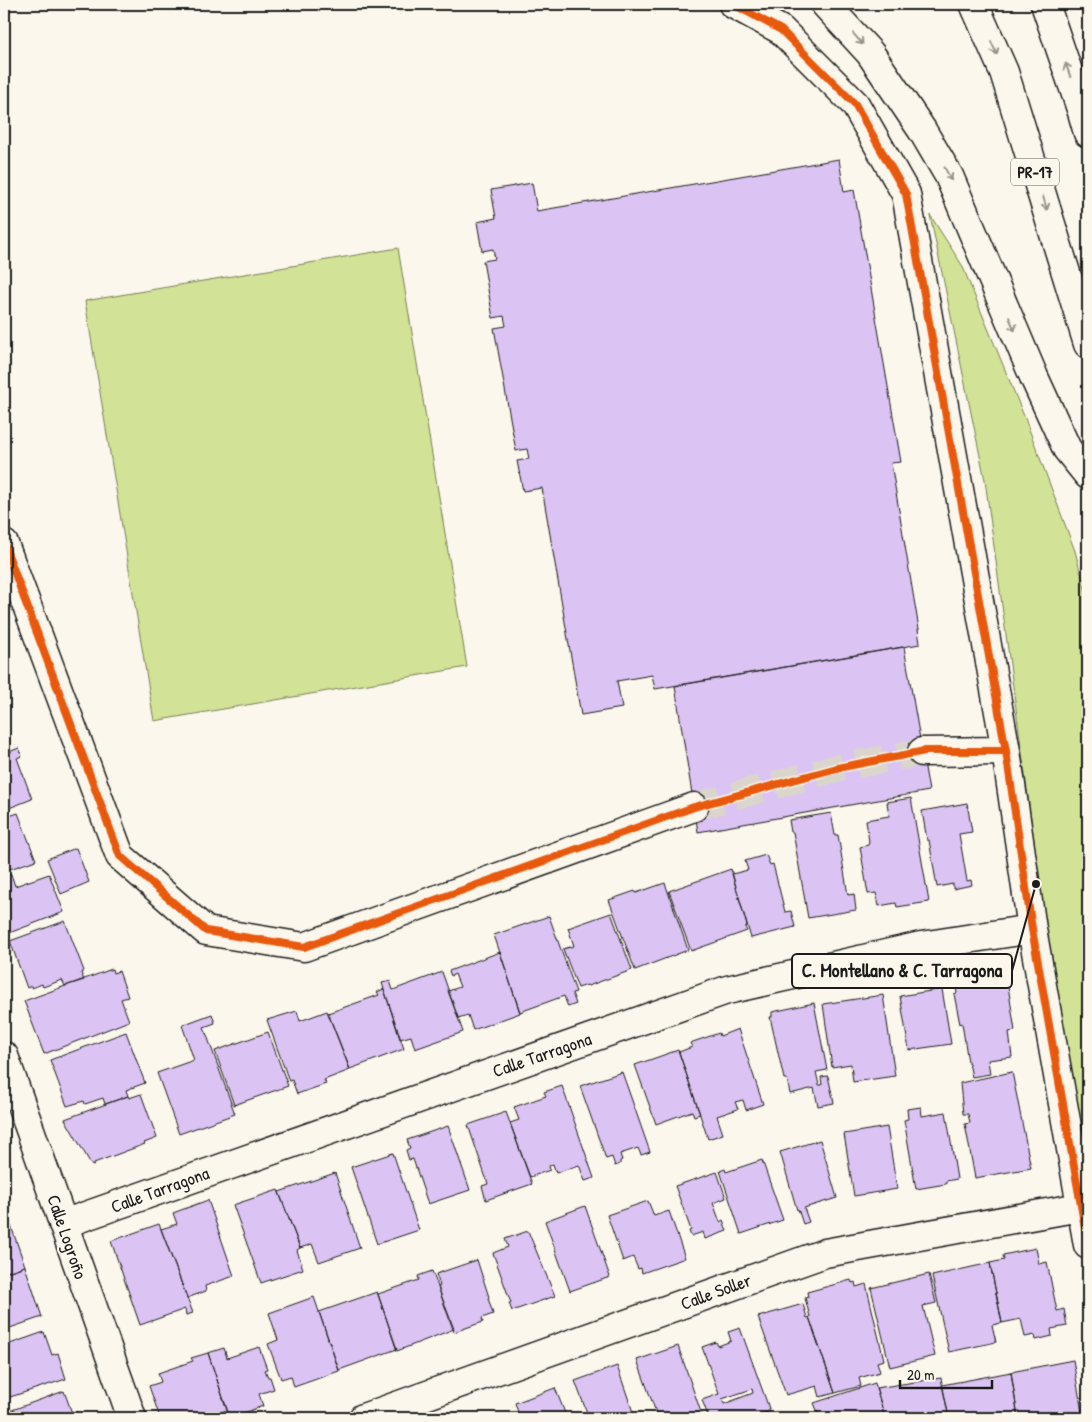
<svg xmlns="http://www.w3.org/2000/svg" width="1092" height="1422" viewBox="0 0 1092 1422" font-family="'Patrick Hand',sans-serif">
  <rect width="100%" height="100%" fill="#fbf7ec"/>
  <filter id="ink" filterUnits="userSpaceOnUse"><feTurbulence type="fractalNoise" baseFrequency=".02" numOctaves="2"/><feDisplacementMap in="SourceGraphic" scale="10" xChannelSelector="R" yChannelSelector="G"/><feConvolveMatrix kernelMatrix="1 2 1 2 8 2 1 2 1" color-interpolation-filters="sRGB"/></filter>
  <g filter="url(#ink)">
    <path fill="#d2e296" stroke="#777f59" d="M930 215 962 265 1026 421 1075 551 1088 600V1160L1055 996 985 480Z
      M398 248 467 667 154 721 85 301Z"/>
    <path fill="#dbc3f3" stroke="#1c1c1c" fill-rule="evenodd" d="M839 159 844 192 854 190 901 462 891 463 919 629H918L920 644 655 689 652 675 617 681 622 708 581 715 542 488 523 491 517 461 529 459 527 449 516 451 494 328 506 326 504 316 493 318 483 261 495 259 493 249 482 251 477 222 496 218 491 190 532 183 537 211Z
      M904 647 929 791 698 832 675 686Z
      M19 748 22 756 17 758 32 799 4 810V754Z
      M911 798 929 902 897 907 896 903 879 906 876 893 868 894 860 847 868 845 869 842 866 820 889 816 887 802Z
      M967 803 972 832 959 834 967 881 971 880 972 885 953 889V884L937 887 929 840H927L922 811Z
      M18 813 36 860 4 871V818Z
      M831 813 835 835H838L848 895 854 894 856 910 808 918 793 832H791L789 820Z
      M76 848 89 882 61 894 47 859Z
      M766 855 770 865 773 864 785 912 791 911 795 927 751 938 732 874 748 870 745 861Z
      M731 869 747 926 745 927 747 931 691 951 669 891Z
      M11 874 15 886 49 874 64 912 4 935V876Z
      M665 883 688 950 635 970 609 900 635 891 636 893Z
      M611 913 632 970 588 986 587 985 578 988 563 949 574 946 568 928Z
      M549 916 576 992 572 993 576 1004 568 1007 564 996 520 1012 494 935Z
      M65 921 84 971 81 973 84 980 65 986 62 980 43 987 42 984 32 988 31 986 27 988 10 941Z
      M500 952 520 1013 473 1030 468 1015 458 1018 448 991 460 987 455 974 451 976 449 971Z
      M112 969 113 973 119 971 128 997 121 999 129 1021 44 1054 24 1001Z
      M442 972 463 1032 415 1049 411 1036 400 1039 382 983 390 981 393 990Z
      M1000 980 1002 987 1008 986 1015 1031 1009 1032 1012 1057 988 1060 990 1074 972 1077 969 1063 968 1062 962 1023 960 1024 954 994 957 993 956 987Z
      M384 989 404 1049 350 1069 328 1013 379 995 377 992Z
      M942 989 951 1044 909 1050 900 996Z
      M883 995 895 1076 853 1082 851 1064 832 1067 823 1004Z
      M814 1003 827 1070 816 1072 819 1085H822L821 1077 828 1076 834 1103 818 1106 814 1088 790 1094 787 1079H784L770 1017H772V1012Z
      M297 1011 300 1021 327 1011 350 1070 324 1080 326 1084 297 1094 292 1080 289 1081 267 1020Z
      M212 1014 215 1023 204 1027 235 1114 179 1134 157 1073 194 1060 182 1025Z
      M738 1029 763 1104 746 1110 743 1100 735 1102 738 1109 717 1116 723 1134 708 1139 679 1052 692 1047 690 1043 719 1033 720 1036Z
      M126 1032 145 1083 126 1090 128 1096 105 1104 103 1098 85 1104 84 1101 67 1106 50 1060Z
      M268 1032 288 1086 234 1105 215 1051Z
      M678 1050 700 1114 694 1116 692 1111 656 1124 635 1065Z
      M622 1072 650 1152 641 1155 638 1148 620 1154 622 1160 620 1161V1164L615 1166 612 1157 606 1159 580 1086Z
      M1012 1072 1031 1168 975 1178 965 1124 970 1123 968 1114H963L960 1083Z
      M562 1086 594 1178 585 1181 579 1165 556 1173 553 1164 549 1166 550 1170 530 1177 510 1123 519 1120 514 1107 546 1096 544 1092Z
      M141 1094 157 1138 144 1143 145 1144 94 1163 95 1165 92 1166 65 1119 128 1096 129 1098Z
      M921 1107 922 1116 946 1112 957 1179 946 1181V1184L916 1189 904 1120 908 1119 907 1109Z
      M506 1112 532 1184 486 1200 482 1186 488 1184 468 1125Z
      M448 1126 470 1190 428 1204 413 1159 409 1160 406 1150 410 1148 407 1140Z
      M887 1127 897 1189 854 1196 844 1134Z
      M820 1140 837 1198 804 1208 809 1222 803 1224 798 1209 797 1210 780 1152Z
      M393 1153 419 1230 377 1244 351 1167Z
      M762 1160 783 1220 741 1234 720 1171 725 1169 726 1172Z
      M717 1172 726 1198 713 1203 720 1222 723 1220 727 1231 705 1239 703 1232 691 1236 689 1231 691 1230 675 1186Z
      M335 1173 360 1248 319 1262 312 1244 300 1248 279 1192Z
      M4 1187 9 1204 4 1206Z
      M278 1190 300 1248 297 1250 303 1269 261 1283 233 1205Z
      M208 1200 234 1276 205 1286 206 1291 187 1298 161 1229 177 1224 173 1213Z
      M648 1201 654 1216 669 1211 685 1258 642 1273 641 1268 638 1269 633 1257 623 1261 607 1215Z
      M4 1206 25 1266 4 1273Z
      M585 1206 610 1277 570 1291 545 1221Z
      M159 1224 193 1313 186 1315 185 1309 140 1325 111 1241Z
      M528 1231 555 1296 512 1311 509 1303H511L493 1253 508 1247 505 1239Z
      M1036 1248 1039 1264 1047 1262 1057 1311 1064 1309 1067 1326 1051 1329 1052 1336 1036 1340 1035 1335 1025 1337 1021 1319 1002 1323 990 1263 1004 1260 1003 1255Z
      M477 1260 489 1297 488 1298 493 1314 482 1318 483 1322 454 1332 438 1287 440 1286 436 1274Z
      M990 1263 1002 1323 992 1325 996 1342 949 1352 932 1276Z
      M25 1266 42 1317 4 1330V1273Z
      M432 1271 454 1329 397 1351 378 1294 419 1280 418 1276Z
      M929 1274 936 1303 923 1306 935 1356 890 1367 871 1288Z
      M851 1280 852 1283 855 1282 856 1287 866 1284 884 1360 877 1362 880 1372 859 1378 861 1386 835 1393 809 1317H810L805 1298 808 1297 807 1292Z
      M377 1292 397 1349 339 1370 319 1312Z
      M314 1297 339 1371 294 1387 291 1376 281 1379 268 1344 278 1340 269 1313Z
      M803 1304 807 1318 809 1317 835 1393 820 1397 817 1386 786 1395 758 1317Z
      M740 1328 770 1411 751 1418H709L702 1400 719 1394 702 1347 716 1342 718 1346 731 1341 728 1332ZM752 1389 753 1393 724 1404 722 1399Z
      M44 1332 52 1355 58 1353 66 1379 4 1399V1346Z
      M678 1346 703 1418H658L637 1360Z
      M259 1347 267 1369 265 1370 268 1377H270L274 1389 259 1394 263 1406 230 1418 208 1353 224 1348 227 1358Z
      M208 1353 227 1410 203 1418 198 1417 160 1418 149 1386 161 1382 158 1373 193 1361 191 1358Z
      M1073 1360 1083 1418H1018L1011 1372Z
      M617 1366 635 1418H589L575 1381Z
      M1011 1372 1018 1418H949L942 1385Z
      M941 1378 949 1418H885L876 1388Z
      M875 1383 885 1418H820L814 1403Z
      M555 1388 567 1418H520L515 1403Z
      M64 1391 72 1413 77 1412 79 1418H4V1413Z"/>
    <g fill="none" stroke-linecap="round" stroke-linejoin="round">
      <path stroke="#dad6cd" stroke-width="28" stroke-dasharray="28 14" stroke-linecap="butt" d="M694 807 837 768 922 752"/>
      <g stroke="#1c1c1c" stroke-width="31">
        <path id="minor" d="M733 4 781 30 855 104 906 194 1006 751 1032 929 1088 1245
          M4 544 120 856 206 931 304 947 694 807
          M922 752 1006 751
          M4 1056 132 1418
          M63 1224 727 990 921 946 1032 929
          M363 1418 825 1253 1080 1207"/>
      </g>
      <g stroke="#1c1c1c" stroke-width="31">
        <path id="highway" d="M825 4 870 53 922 130 949 176 1034 377 1067 449 1088 475
          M974 4 1004 72 1088 344
          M1045 4 1082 112 1088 133"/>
      </g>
      <use href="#minor" stroke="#fbf7ec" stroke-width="28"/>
      <use href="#highway" stroke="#fbf7ec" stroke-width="28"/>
      <g stroke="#fbf7ec" stroke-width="11">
        <path id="cycleway" d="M733 4 781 30 855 104 906 194 1006 751 1032 929 1088 1245
          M4 544 120 856 206 931 304 947 694 807 837 768 925 751H1006"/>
      </g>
      <use href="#cycleway" stroke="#e8590c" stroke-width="8"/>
    </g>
    <defs><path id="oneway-shaft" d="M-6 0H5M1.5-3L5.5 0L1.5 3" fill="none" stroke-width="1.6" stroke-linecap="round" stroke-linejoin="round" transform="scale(1.25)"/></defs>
    <g stroke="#97948e">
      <use href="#oneway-shaft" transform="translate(858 39) rotate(49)"/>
      <use href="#oneway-shaft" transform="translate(994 48) rotate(66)"/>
      <use href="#oneway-shaft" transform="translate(1068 70) rotate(-109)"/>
      <use href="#oneway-shaft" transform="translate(948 174) rotate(62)"/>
      <use href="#oneway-shaft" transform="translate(1045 203) rotate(73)"/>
      <use href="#oneway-shaft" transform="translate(1012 324) rotate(67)"/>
    </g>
  </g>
  <g text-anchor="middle" stroke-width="4" stroke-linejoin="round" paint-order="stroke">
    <rect fill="#fbf7ec" stroke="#5f5e5a" stroke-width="1" x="1011" y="158.5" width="48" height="27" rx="4"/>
    <g font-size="16" font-weight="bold" fill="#1c1c1c">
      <text x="1035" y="178">PR-17</text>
    </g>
    <g font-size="18" fill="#1c1c1c" stroke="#fbf7ec">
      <text transform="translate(542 1055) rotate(-19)" y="6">Calle Tarragona</text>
      <text transform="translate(160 1190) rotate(-20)" y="6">Calle Tarragona</text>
      <text transform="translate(67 1237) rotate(71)" y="6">Calle Logroño</text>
      <text transform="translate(716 1292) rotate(-20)" y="6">Calle Soller</text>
    </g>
  </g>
  <path fill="none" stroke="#1c1c1c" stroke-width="2" d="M1036 884L1012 971"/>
  <circle fill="#1c1c1c" stroke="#fbf7ec" stroke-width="2" cx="1036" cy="884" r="5"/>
  <rect fill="#fbf7ec" stroke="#1c1c1c" stroke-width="2" x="792" y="954" width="220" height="34" rx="5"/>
  <g font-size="19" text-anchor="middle" font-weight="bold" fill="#1c1c1c">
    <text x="902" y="977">C. Montellano &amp; C. Tarragona</text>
  </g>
  <rect width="1092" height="1422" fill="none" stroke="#fbf7ec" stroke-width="20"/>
  <rect x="10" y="10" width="1072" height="1402" fill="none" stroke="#1c1c1c" stroke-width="2" filter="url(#ink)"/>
  <path d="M900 1380v8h92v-8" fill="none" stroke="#1c1c1c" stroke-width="2.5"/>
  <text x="907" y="1380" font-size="15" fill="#1c1c1c" stroke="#fbf7ec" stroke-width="4" paint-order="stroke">20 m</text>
</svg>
